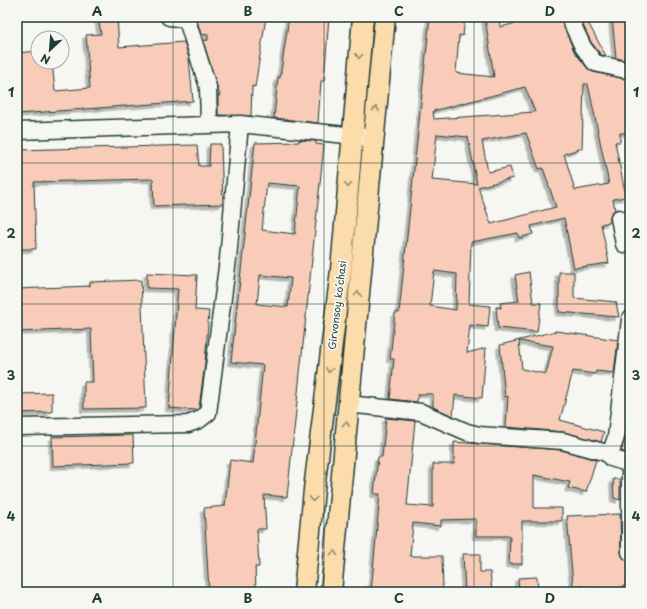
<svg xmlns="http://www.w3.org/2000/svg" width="647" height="609" viewBox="0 0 647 609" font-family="'Playpen Sans',sans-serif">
  <defs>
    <filter id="shadow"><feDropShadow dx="-3.5" dy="3.5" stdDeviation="0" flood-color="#0004"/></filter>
  </defs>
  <rect width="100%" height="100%" fill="#f6f6f2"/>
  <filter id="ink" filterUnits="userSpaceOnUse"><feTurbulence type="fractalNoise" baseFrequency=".025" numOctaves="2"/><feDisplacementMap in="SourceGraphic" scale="8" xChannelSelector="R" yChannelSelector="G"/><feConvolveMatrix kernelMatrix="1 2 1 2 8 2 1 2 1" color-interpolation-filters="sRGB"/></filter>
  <g filter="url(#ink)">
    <path fill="#f8ccb9" stroke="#1f3d34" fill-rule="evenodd" filter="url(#shadow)" d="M98 17H117L119 47 184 42 189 58 193 101 17 114V53L38 51V62H52L55 91 90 88 86 35 101 34Z
      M196 17H266L255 87 252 86 251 116 218 115V95L220 96 203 41 208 40V35L201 34Z
      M289 17H329L324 81H321L318 123 274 118 278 77 280 78Z
      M430 17H465L463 36 459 35 456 73 494 77 485 17H499L500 27 542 17H560L574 51 588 69 593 72 630 80V133H620V142H615L626 197 613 199 615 210 610 215V222L601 224 609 263 574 268 564 218 531 226 533 234 519 238 518 233 471 242 469 304 490 306 488 327 470 325 467 353 486 348 482 398 455 395 453 416 433 407V394H418L417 402 390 399 394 359H390L395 313H399ZM584 84H588L609 184 575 190 564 154 582 148ZM525 87 535 112 434 119 433 111ZM526 133 539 169 543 168 556 207 491 224 478 187 513 178 510 167 488 172 482 141ZM437 134 468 137 477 184 432 180ZM434 271 457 274 456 310 430 306Z
      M579 17H585L606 56 601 55 591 42Z
      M612 17H626L627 21H630V61L616 58Z
      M299 140 316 141V144L324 145 287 497 264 495 266 529H257L259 567H255L256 588 209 591 204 508 225 506 230 460 253 463 263 365 231 362 255 143 299 142ZM267 183 300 186 295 234 262 230ZM260 275 291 278 288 307 257 304Z
      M210 144H221L223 204 154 206 153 179 34 182 36 249H20L17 150 197 145 199 166H209Z
      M529 272 533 303H541L537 332 498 328 496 307 501 308 500 303 519 301 515 275Z
      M559 272H574V298L616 302 619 317 559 312Z
      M147 273 197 275 195 310 209 311 205 363 199 408 196 410 169 408 178 289 147 288Z
      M141 280 146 408 84 409V382H93L91 329 17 332V289L90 286V282Z
      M556 331 618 340 614 373 596 371 595 374 573 371 560 420 604 432 601 442 564 432 506 427 508 396 505 397 500 345ZM519 341 553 346 546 374 522 369Z
      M52 393V412L17 413V394Z
      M630 400V454L621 451 625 438Z
      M386 418 415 421 407 505 433 507V464H454V442L561 450 596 460 586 492 568 488 570 482 534 475V508H562V521H522V564H509L510 536H476V519L441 520V526L413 523 410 556H442L443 592H371L380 494H374L378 457H382Z
      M133 435 134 463 53 466 52 437Z
      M613 479H620V500L614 498Z
      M620 514 621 552 625 560 630 561V585L622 586V592H610V590L573 585 567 516Z
      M463 554H480V572H490L492 592H465Z
      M537 577 538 592H519L518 578Z"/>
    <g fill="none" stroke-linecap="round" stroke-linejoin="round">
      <g stroke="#1f3d34" stroke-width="19">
        <path id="minor" d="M169 17 187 19
          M186 17 208 87 209 125
          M569 17 583 47 595 63 630 71
          M17 131 240 124 365 137
          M619 218 624 244 630 245
          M348 404 421 412 467 432 479 435 563 441 607 453 611 458 630 464V552
          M17 427 188 424 199 420 208 413 228 259 240 124
          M607 453 612 449 616 437 630 319"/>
      </g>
      <g stroke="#1f3d34" stroke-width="23">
        <path id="major" d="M304 592 314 490 341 270 363 17
          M331 592 385 17"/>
      </g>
      <use href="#minor" stroke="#f6f6f2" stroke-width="16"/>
      <use href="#major" stroke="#fddcac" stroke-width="20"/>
    </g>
    <defs><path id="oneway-chevron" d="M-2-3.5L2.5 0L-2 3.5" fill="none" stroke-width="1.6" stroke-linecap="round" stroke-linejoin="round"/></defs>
    <g stroke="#8e8c70">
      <use href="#oneway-chevron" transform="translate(359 56) rotate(95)"/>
      <use href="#oneway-chevron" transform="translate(376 109) rotate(-85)"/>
      <use href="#oneway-chevron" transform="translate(348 185) rotate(95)"/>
      <use href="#oneway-chevron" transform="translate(358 294) rotate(-85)"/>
      <use href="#oneway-chevron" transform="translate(329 370) rotate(97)"/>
      <use href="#oneway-chevron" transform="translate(346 424) rotate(-85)"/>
      <use href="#oneway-chevron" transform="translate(313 499) rotate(96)"/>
      <use href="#oneway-chevron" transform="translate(334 553) rotate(-85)"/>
    </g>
  </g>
  <path fill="none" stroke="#1f3d34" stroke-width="1" stroke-opacity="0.55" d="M173 17V592M324 17V592M474 17V592M17 163H630M17 304H630M17 446H630"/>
  <g text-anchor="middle" stroke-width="3.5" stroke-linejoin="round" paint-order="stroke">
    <g font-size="10" fill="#1f3d34" stroke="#f6f6f2">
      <text transform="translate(337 305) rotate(-83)" y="4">Girvonsoy koʻchasi</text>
    </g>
  </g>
  <rect width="647" height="609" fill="none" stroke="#f6f6f2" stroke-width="44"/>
  <g transform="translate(50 50) rotate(206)"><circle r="19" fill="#f6f6f2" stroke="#a0aca6"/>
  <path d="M0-3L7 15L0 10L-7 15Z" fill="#1f3d34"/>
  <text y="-6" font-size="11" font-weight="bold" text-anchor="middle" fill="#1f3d34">N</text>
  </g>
  <rect x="22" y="22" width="603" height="565" fill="none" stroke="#1f3d34" stroke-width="1.5"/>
  <g font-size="13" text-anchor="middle" font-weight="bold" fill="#1f3d34">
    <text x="97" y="16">A</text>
    <text x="248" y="16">B</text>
    <text x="399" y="16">C</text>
    <text x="550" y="16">D</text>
    <text x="11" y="97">1</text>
    <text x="636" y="97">1</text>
    <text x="11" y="238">2</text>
    <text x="636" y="238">2</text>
    <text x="11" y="380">3</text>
    <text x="636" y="380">3</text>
    <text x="11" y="521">4</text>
    <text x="636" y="521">4</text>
    <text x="97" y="603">A</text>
    <text x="248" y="603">B</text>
    <text x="399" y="603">C</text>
    <text x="550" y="603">D</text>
  </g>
</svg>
